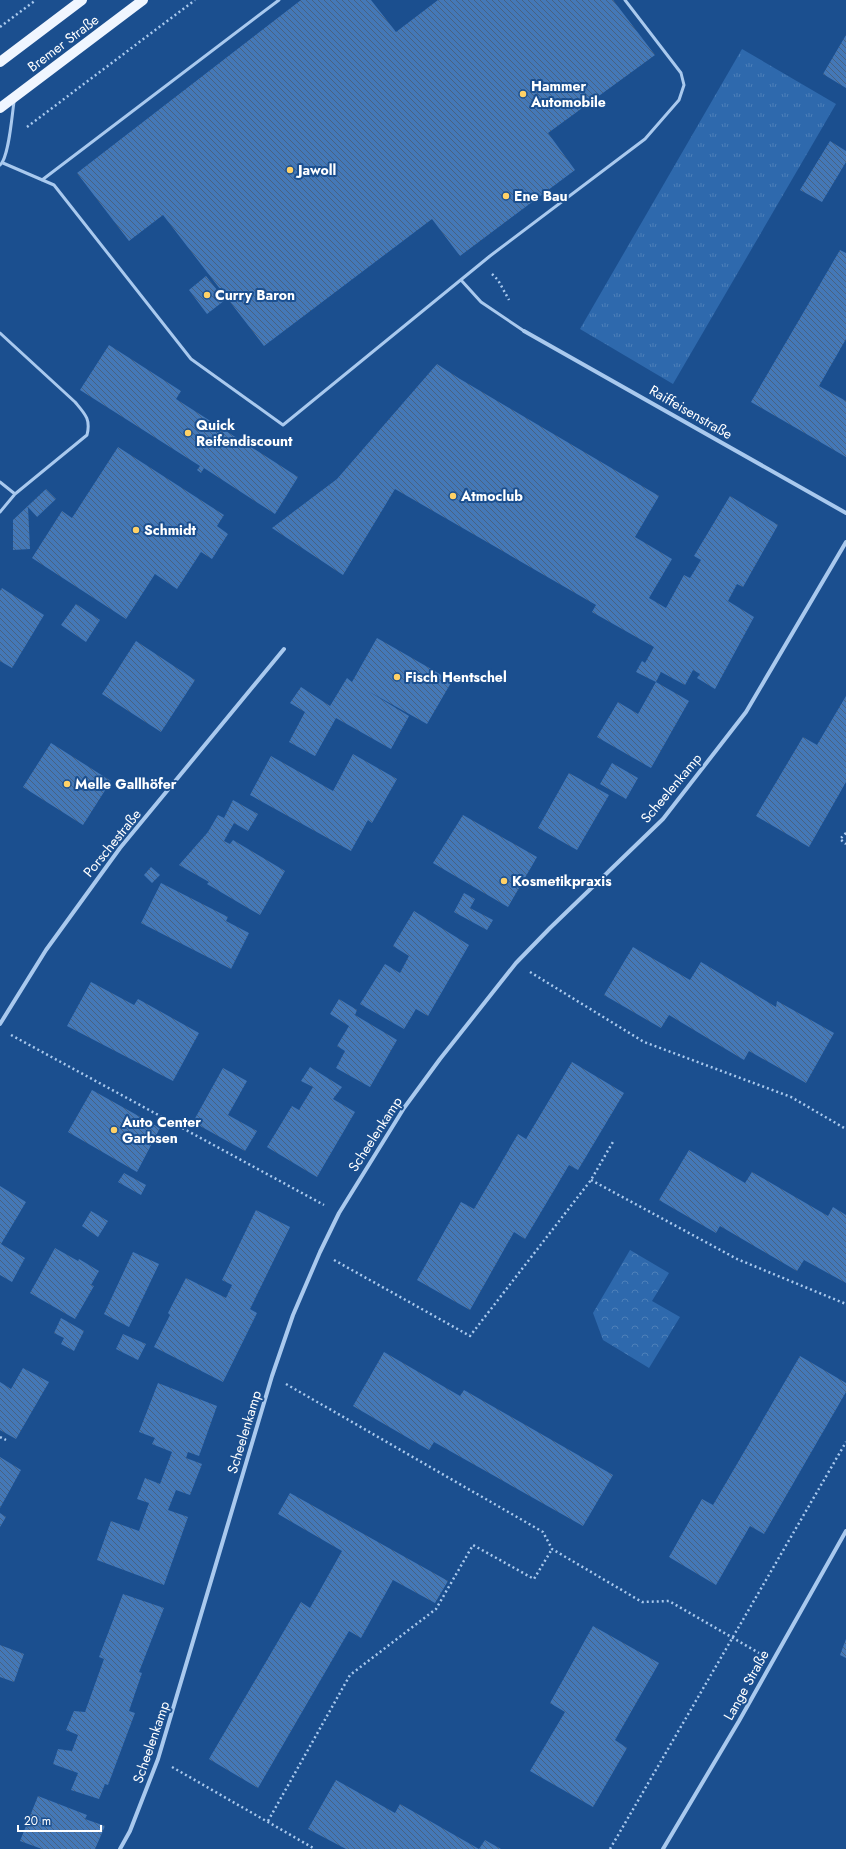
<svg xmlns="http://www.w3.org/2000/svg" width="846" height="1849" viewBox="0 0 846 1849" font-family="Jost,sans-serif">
  <defs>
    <pattern id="grass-tufts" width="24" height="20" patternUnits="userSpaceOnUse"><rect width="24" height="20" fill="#2e69ad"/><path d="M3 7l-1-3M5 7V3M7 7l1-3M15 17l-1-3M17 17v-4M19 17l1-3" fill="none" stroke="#4d80b9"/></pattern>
    <pattern id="park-crowns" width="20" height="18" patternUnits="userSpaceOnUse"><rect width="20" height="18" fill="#2e69ad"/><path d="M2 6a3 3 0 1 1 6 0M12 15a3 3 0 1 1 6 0" fill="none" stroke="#4d80b9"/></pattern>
    <pattern id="building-back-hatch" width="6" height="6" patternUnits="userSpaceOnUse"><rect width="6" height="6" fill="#4478b7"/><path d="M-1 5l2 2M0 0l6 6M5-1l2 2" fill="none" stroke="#486282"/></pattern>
  </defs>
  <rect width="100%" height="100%" fill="#1b4f8f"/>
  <path fill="url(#grass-tufts)" d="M742 49 836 104 673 384 580 329Z"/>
  <path fill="url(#park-crowns)" d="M630 1250 669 1273 652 1301 680 1317 649 1368 603 1340 593 1313Z"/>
  <path fill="url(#building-back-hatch)" d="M301 0H371L396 32 438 0H613L655 55 548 133 575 170 460 256 432 219 264 346 163 215 129 241 77 173Z
    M846 35V88L823 74Z
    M830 141 846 151V162L822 202 800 190Z
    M840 250 846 253V339L819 386 846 401V457L751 402Z
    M206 276 225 300 207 314 189 290Z
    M109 345 181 391 176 399 298 477 275 514 204 468 201 473 197 470 200 466 80 390Z
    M437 364 460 379 659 496 635 537 672 559 649 598 666 608 684 575 690 578 701 560 694 556 730 496 778 525 743 587 737 584 728 601 754 617 715 689 697 678 700 674 693 670 685 685 661 672 656 682 636 672 642 661 645 663 654 647 592 612 596 605 395 489 343 575 272 528 337 479Z
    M118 447 224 515 217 526 228 534 212 559 201 552 177 589 155 574 126 619 32 558 62 511 72 518Z
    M46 489 56 499 37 517 28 507 30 549 13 550V520Z
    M2 588 44 615 12 668 0 661V591Z
    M76 604 100 620 86 642 61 625Z
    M377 638 452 681 427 724 368 691 409 716 391 749 336 718 315 756 289 742 305 712 290 703 301 687 330 706 347 678 352 682Z
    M136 641 195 680 161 732 102 694Z
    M656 682 689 701 651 768 597 737 618 702 638 714Z
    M846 696V782L809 847 756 816 803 737 817 745Z
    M51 743 111 781 83 825 23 787Z
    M353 754 397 779 372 823 368 820 351 851 250 795 271 756 333 791Z
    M612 763 638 778 626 799 600 784Z
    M569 773 609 795 577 850 538 828Z
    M233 800 258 814 248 831 234 823 224 841 230 844 233 840 285 871 260 915 207 884 209 882 179 865 208 832 218 815 224 818Z
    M463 815 537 857 508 907 433 863Z
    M151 867 160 875 152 883 144 875Z
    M161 883 228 917 226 921 249 933 231 969 141 923Z
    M464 893 475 899 470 908 493 920 487 930 454 912Z
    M414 911 469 945 428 1016 416 1009 404 1029 360 1004 385 964 400 973 409 956 393 946Z
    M633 947 690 980 701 962 776 1007 777 1001 834 1033 806 1083 749 1051 744 1060 669 1015 661 1028 604 995Z
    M91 982 134 1005 138 999 199 1033 173 1081 67 1026Z
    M339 999 357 1010 355 1015 397 1040 370 1087 336 1068 345 1051 337 1046 349 1026 330 1014Z
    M572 1062 624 1093 578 1170 569 1165 525 1239 514 1232 470 1310 417 1280 461 1202 474 1209 518 1134 526 1139Z
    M310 1067 342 1087 333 1099 355 1112 317 1177 267 1147 292 1106 299 1110 313 1087 301 1081Z
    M223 1068 247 1081 228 1115 257 1131 245 1151 193 1122Z
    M92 1090 160 1128 137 1172 68 1132Z
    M689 1150 745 1183 752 1172 828 1216 833 1207 846 1215V1283L804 1260 797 1271 720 1226 716 1233 659 1200Z
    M124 1173 146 1185 141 1195 118 1182Z
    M0 1186 26 1202 1 1244 25 1258 12 1282 0 1275Z
    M256 1210 290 1227 250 1309 257 1313 223 1382 154 1347 170 1315 168 1313 186 1278 226 1298 232 1285 222 1280Z
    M91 1211 108 1221 98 1237 82 1226Z
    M55 1248 78 1261 79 1259 99 1271 91 1285 94 1286 75 1319 30 1293Z
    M133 1252 159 1264 129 1327 104 1314Z
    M61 1318 84 1331 74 1351 61 1344 64 1338 54 1333Z
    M123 1334 146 1344 138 1360 116 1349Z
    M384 1352 460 1396 464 1390 613 1475 583 1526 434 1442 429 1450 353 1406Z
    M800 1356 846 1383V1392L764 1534 750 1526 716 1585 669 1557 702 1499 713 1505Z
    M23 1368 49 1382 16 1439 0 1430V1382L11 1389Z
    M158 1383 217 1406 199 1456 188 1452 186 1458 202 1464 190 1495 176 1490 168 1510 188 1517 164 1585 97 1560 111 1521 139 1531 149 1503 137 1499 145 1478 160 1484 172 1452 152 1444 155 1438 139 1432Z
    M0 1457 21 1470 0 1508Z
    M290 1493 448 1581 435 1603 393 1580 361 1638 349 1631 258 1788 209 1759 301 1602 310 1608 342 1551 278 1514Z
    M0 1513 6 1517 0 1527Z
    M123 1594 164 1608 139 1672 142 1673 129 1711 135 1713 108 1785 105 1784 99 1799 71 1790 78 1773 53 1764 58 1749 72 1751 78 1735 66 1730 74 1711 85 1712 104 1659 99 1657Z
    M593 1626 659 1663 615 1740 627 1748 593 1807 530 1771 565 1712 550 1703Z
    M846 1639V1658L840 1655Z
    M0 1645 24 1654 14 1682 0 1677Z
    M336 1780 395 1813 400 1804 479 1849H346L308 1829Z
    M38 1796 87 1815 85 1819 105 1826 95 1849H42L20 1841Z
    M485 1840 501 1849H479Z"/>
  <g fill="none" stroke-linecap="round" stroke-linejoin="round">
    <path stroke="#a9c9ee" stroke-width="2.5" stroke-dasharray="2 3" stroke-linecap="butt" d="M0 27 36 0
      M27 127 195 0
      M492 274 498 280 509 300
      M846 833 840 839 846 844
      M530 972 644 1042 791 1097 846 1129
      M11 1035 324 1205
      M591 1180 737 1259 846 1304
      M334 1260 470 1336 591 1180 614 1140
      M286 1384 543 1532 552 1549 642 1602 669 1601 759 1653
      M0 1437 6 1440
      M172 1767 315 1849
      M268 1821 350 1675 436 1609 473 1545 534 1579 552 1549
      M610 1849 846 1442"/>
    <path stroke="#a9c9ee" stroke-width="3" d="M3 163 54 185 191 359 283 425 490 256 645 139 679 100 684 85 681 73 625 0
      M0 165C9 158 12 114 14 102
      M42 180 279 0
      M461 280 481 302 524 331
      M0 333 75 402C85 414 91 419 87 435L15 494 0 482
      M0 512 15 494"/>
    <path stroke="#a9c9ee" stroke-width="4" d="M524 331 846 513
      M0 1024 46 950 120 848 284 649
      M120 1849 130 1831 158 1759 272 1376 293 1315 320 1252 339 1213 404 1108 440 1059 516 963 550 928 663 819 746 712 846 542
      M663 1849 739 1721 846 1531"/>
    <path stroke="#f0f6ff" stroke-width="10" d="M0 62 82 0
      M0 108 143 0"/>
  </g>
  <g fill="#ffd166" stroke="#1b4f8f" stroke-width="1.5">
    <circle cx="523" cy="94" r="4"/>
    <circle cx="290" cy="170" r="4"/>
    <circle cx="506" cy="196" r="4"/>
    <circle cx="207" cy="295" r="4"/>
    <circle cx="188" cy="433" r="4"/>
    <circle cx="453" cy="496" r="4"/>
    <circle cx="136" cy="530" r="4"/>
    <circle cx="397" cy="677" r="4"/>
    <circle cx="67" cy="784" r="4"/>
    <circle cx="504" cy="881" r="4"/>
    <circle cx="114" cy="1130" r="4"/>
  </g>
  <g text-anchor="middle" stroke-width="4" stroke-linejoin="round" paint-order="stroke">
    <g font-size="14" fill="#fff" stroke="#1b4f8f">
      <text transform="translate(63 43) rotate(-37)" y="5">Bremer Straße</text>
      <text transform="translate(691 412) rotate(30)" y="5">Raiffeisenstraße</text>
      <text transform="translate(671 788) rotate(-50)" y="5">Scheelenkamp</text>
      <text transform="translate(112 843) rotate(-51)" y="5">Porschestraße</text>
      <text transform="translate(375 1134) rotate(-57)" y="5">Scheelenkamp</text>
      <text transform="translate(244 1432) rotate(-73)" y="5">Scheelenkamp</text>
      <text transform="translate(746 1685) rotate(-61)" y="5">Lange Straße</text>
      <text transform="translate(151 1742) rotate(-71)" y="5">Scheelenkamp</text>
    </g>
    <g font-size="14" font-weight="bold" fill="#fff" stroke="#1b4f8f" text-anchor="start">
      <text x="531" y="91">Hammer<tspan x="531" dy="16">Automobile</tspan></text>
      <text x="298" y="175">Jawoll</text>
      <text x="514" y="201">Ene Bau</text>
      <text x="215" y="300">Curry Baron</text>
      <text x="196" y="430">Quick<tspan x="196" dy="16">Reifendiscount</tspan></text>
      <text x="461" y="501">Atmoclub</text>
      <text x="144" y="535">Schmidt</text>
      <text x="405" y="682">Fisch Hentschel</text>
      <text x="75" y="789">Melle Gallhöfer</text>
      <text x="512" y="886">Kosmetikpraxis</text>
      <text x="122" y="1127">Auto Center<tspan x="122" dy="16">Garbsen</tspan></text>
    </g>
  </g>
  <path d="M18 1825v6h83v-6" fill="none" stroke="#ffffff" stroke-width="2"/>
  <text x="24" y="1825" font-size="12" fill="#ffffff" stroke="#1b4f8f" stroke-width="3" paint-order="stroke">20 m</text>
</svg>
